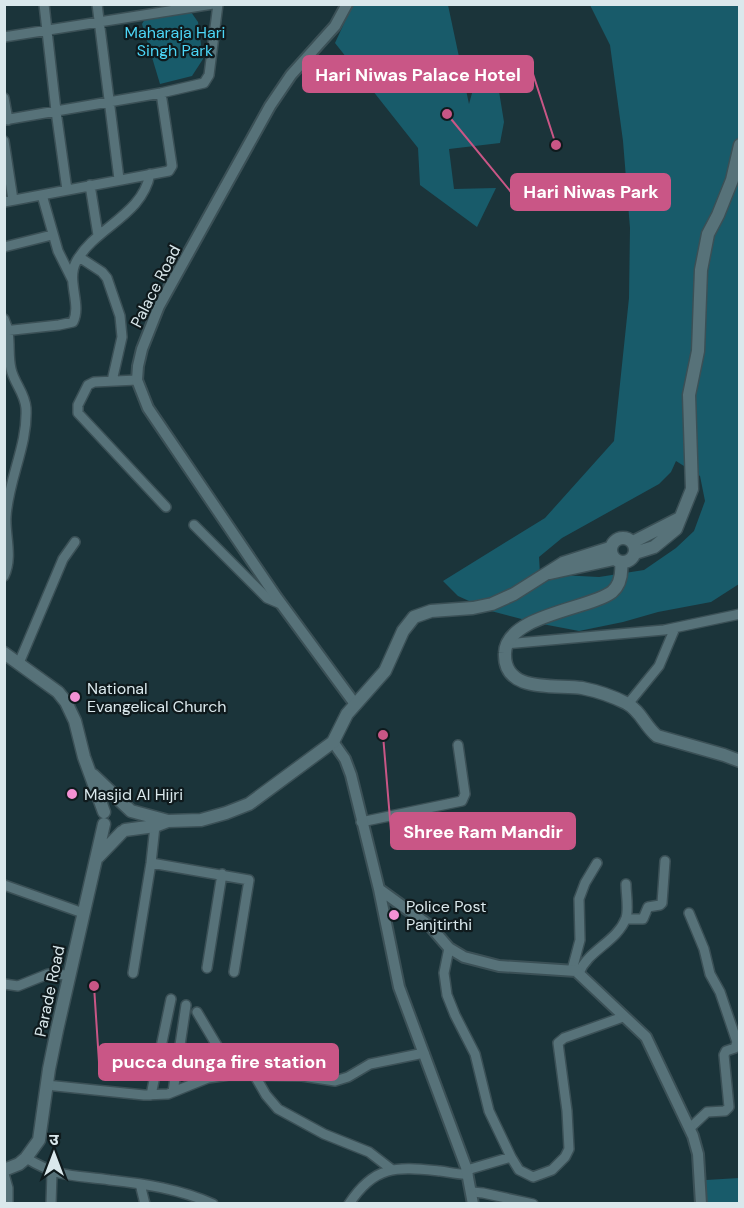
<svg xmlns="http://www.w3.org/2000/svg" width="744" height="1208" viewBox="0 0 744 1208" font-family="'DM Sans','Noto Sans Devanagari',sans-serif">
  <rect width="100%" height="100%" fill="#1b343a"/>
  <path fill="#185b6a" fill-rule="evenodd" d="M353 4 448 5 469 104 477 75 496 73 504 122 500 143 449 149 454 189 496 188 477 227 420 185 418 148 335 43Z
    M590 5H739V584L711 602 658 612 623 622 579 631 537 623 491 611 458 596 443 581 545 518 614 441 629 298 630 228 623 141 610 45ZM676 461 700 476 705 501 694 531 676 548 644 570 599 577 540 574 539 557 562 538 659 484 671 472Z
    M191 12 198 22 203 59 192 76 160 84 142 24 145 19Z
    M739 1178V1203L705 1204 706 1180Z"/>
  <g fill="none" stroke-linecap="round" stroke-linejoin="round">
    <g stroke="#3b5056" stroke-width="12">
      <path id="minor" d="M44 4 56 111 67 190
        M97 4 119 179
        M4 37 213 4
        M4 98 8 120
        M4 120 161 93 204 83 209 75 218 4
        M4 141 13 200
        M90 185 98 235
        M42 195 58 251 72 279
        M4 202 169 171 172 166 161 93
        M4 247 52 235
        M79 257 102 272 107 278 120 316 122 337 112 381
        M4 319C12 336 7 352 11 369 14 383 25 393 26 408 28 445 8 480 6 517 5 536 13 557 4 576
        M4 331 59 325 73 322C82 304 66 281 76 262 95 227 142 216 150 174
        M137 380 94 382 88 385 78 405V413L166 507
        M194 525 267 598 281 604
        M506 644 664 630 740 614
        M19 663 63 559 75 542
        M628 704 659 666 675 628
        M361 822 462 801 465 794 458 745
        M151 863 249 880 234 972
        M4 885 83 913
        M689 913 704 949 710 974 720 992 737 1042 735 1048 726 1051 724 1055 729 1107 725 1111 707 1112 690 1128
        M626 919H643L648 907 660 905 662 903 665 861
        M449 948 444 973 447 995 455 1015 475 1054 489 1111 511 1157
        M207 968 222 874
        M572 970 580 940 579 899 585 883 597 863
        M133 973 151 863 155 826
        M579 973C588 950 617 942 626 918 629 909 626 894 626 884
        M4 984 18 986 48 974 69 975
        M197 1012 219 1049 230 1075
        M255 1076 266 1095 278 1109 324 1134 369 1152 391 1169
        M46 1085 144 1095 168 1094 208 1078 230 1075 302 1076 335 1081 348 1077 370 1064 424 1053
        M173 1092 186 1005
        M151 1095 171 999
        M26 1158C59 1178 74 1175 110 1180 145 1184 180 1189 213 1204
        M467 1170 511 1157 519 1170 533 1177 552 1170 565 1157 569 1149 567 1111 558 1043 564 1038 623 1017
        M4 1174 8 1188V1204
        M140 1184 145 1204
        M472 1192 483 1193 533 1204
        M51 1204 52 1172
        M349 1204C375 1164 397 1167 440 1171 449 1172 459 1175 468 1174"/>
    </g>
    <g stroke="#3b5056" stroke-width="14">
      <path id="tertiary" d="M347 4 335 26 291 75 270 106 159 306 142 349 138 366 137 380 148 408 277 598 355 704
        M333 742 345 759 351 775 379 889 399 987 466 1167 473 1204
        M379 889 430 926 449 948 464 957 499 966 576 971 646 1037 693 1136 698 1154 701 1204"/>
    </g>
    <g stroke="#3b5056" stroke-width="15">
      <path id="secondary" d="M611 550a12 12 0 1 1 24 0a12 12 0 1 1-24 0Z
        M633 542 680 518
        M635 553 654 547 676 529 692 489 689 395 698 351 701 270 708 234 718 215 732 180 740 145
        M621 563C622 573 621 584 612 592 590 609 506 615 505 653 503 694 556 684 582 688 597 691 612 696 626 703 641 711 644 725 657 736L724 755 740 761
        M550 573 614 559
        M4 653 58 692 66 702 75 721 84 757 104 812
        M93 775 131 811 168 821
        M125 830 155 826 168 821 201 820 226 813 249 804 333 742 347 714 385 671 403 631 414 617 431 611 473 608 492 604 514 594 563 563 610 548
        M98 857 122 832
        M4 1170 19 1164 26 1158 39 1140 49 1069 57 1030 104 824"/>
    </g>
    <use href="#minor" stroke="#577279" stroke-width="9"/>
    <use href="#tertiary" stroke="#577279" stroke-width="10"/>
    <use href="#secondary" stroke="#577279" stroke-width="12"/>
  </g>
  <g fill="#f491d4" stroke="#0f1a1d" stroke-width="2">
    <circle cx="75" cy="697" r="6"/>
    <circle cx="72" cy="794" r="6"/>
    <circle cx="394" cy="915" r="6"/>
  </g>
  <g text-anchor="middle" stroke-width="4.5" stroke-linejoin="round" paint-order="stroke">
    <g font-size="16" fill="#4cd6f7" stroke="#0f1a1d">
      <text x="175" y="38">Maharaja Hari<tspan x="175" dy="18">Singh Park</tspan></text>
    </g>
    <g font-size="16" fill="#dae8ec" stroke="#0f1a1d">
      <text transform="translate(155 286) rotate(-63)" y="6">Palace Road</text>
      <text transform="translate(49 991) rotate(-78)" y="6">Parade Road</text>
    </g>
    <g font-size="16" fill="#dae8ec" stroke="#0f1a1d" text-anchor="start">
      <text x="87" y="694">National<tspan x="87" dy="18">Evangelical Church</tspan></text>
      <text x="84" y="800">Masjid Al Hijri</text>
      <text x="406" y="912">Police Post<tspan x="406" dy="18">Panjtirthi</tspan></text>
    </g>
  </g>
  <path fill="none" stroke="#c95686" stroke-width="2" d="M556 145L533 74M447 114L511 192M383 735L391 831M94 986L99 1062"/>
  <g fill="#c95686" stroke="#0f1a1d" stroke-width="2">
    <circle cx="556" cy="145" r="6"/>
    <circle cx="447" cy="114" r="6"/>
    <circle cx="383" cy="735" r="6"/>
    <circle cx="94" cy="986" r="6"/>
  </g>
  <g fill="#c95686" stroke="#c95686" stroke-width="2">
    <rect x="303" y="56" width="230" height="36" rx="6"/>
    <rect x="511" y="174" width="159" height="36" rx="6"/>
    <rect x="391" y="813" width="184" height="36" rx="6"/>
    <rect x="99" y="1044" width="239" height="36" rx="6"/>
  </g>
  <g font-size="18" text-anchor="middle" font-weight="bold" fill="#fff">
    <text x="418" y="81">Hari Niwas Palace Hotel</text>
    <text x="591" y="198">Hari Niwas Park</text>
    <text x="483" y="838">Shree Ram Mandir</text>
    <text x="219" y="1068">pucca dunga fire station</text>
  </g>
  <rect width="744" height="1208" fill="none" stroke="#dae8ec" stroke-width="12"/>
  <g transform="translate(54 1154)" stroke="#0f1a1d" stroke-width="4.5" paint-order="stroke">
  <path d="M0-4.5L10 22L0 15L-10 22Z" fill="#dae8ec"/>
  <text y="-9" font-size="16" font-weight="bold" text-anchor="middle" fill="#dae8ec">उ</text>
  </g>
</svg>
